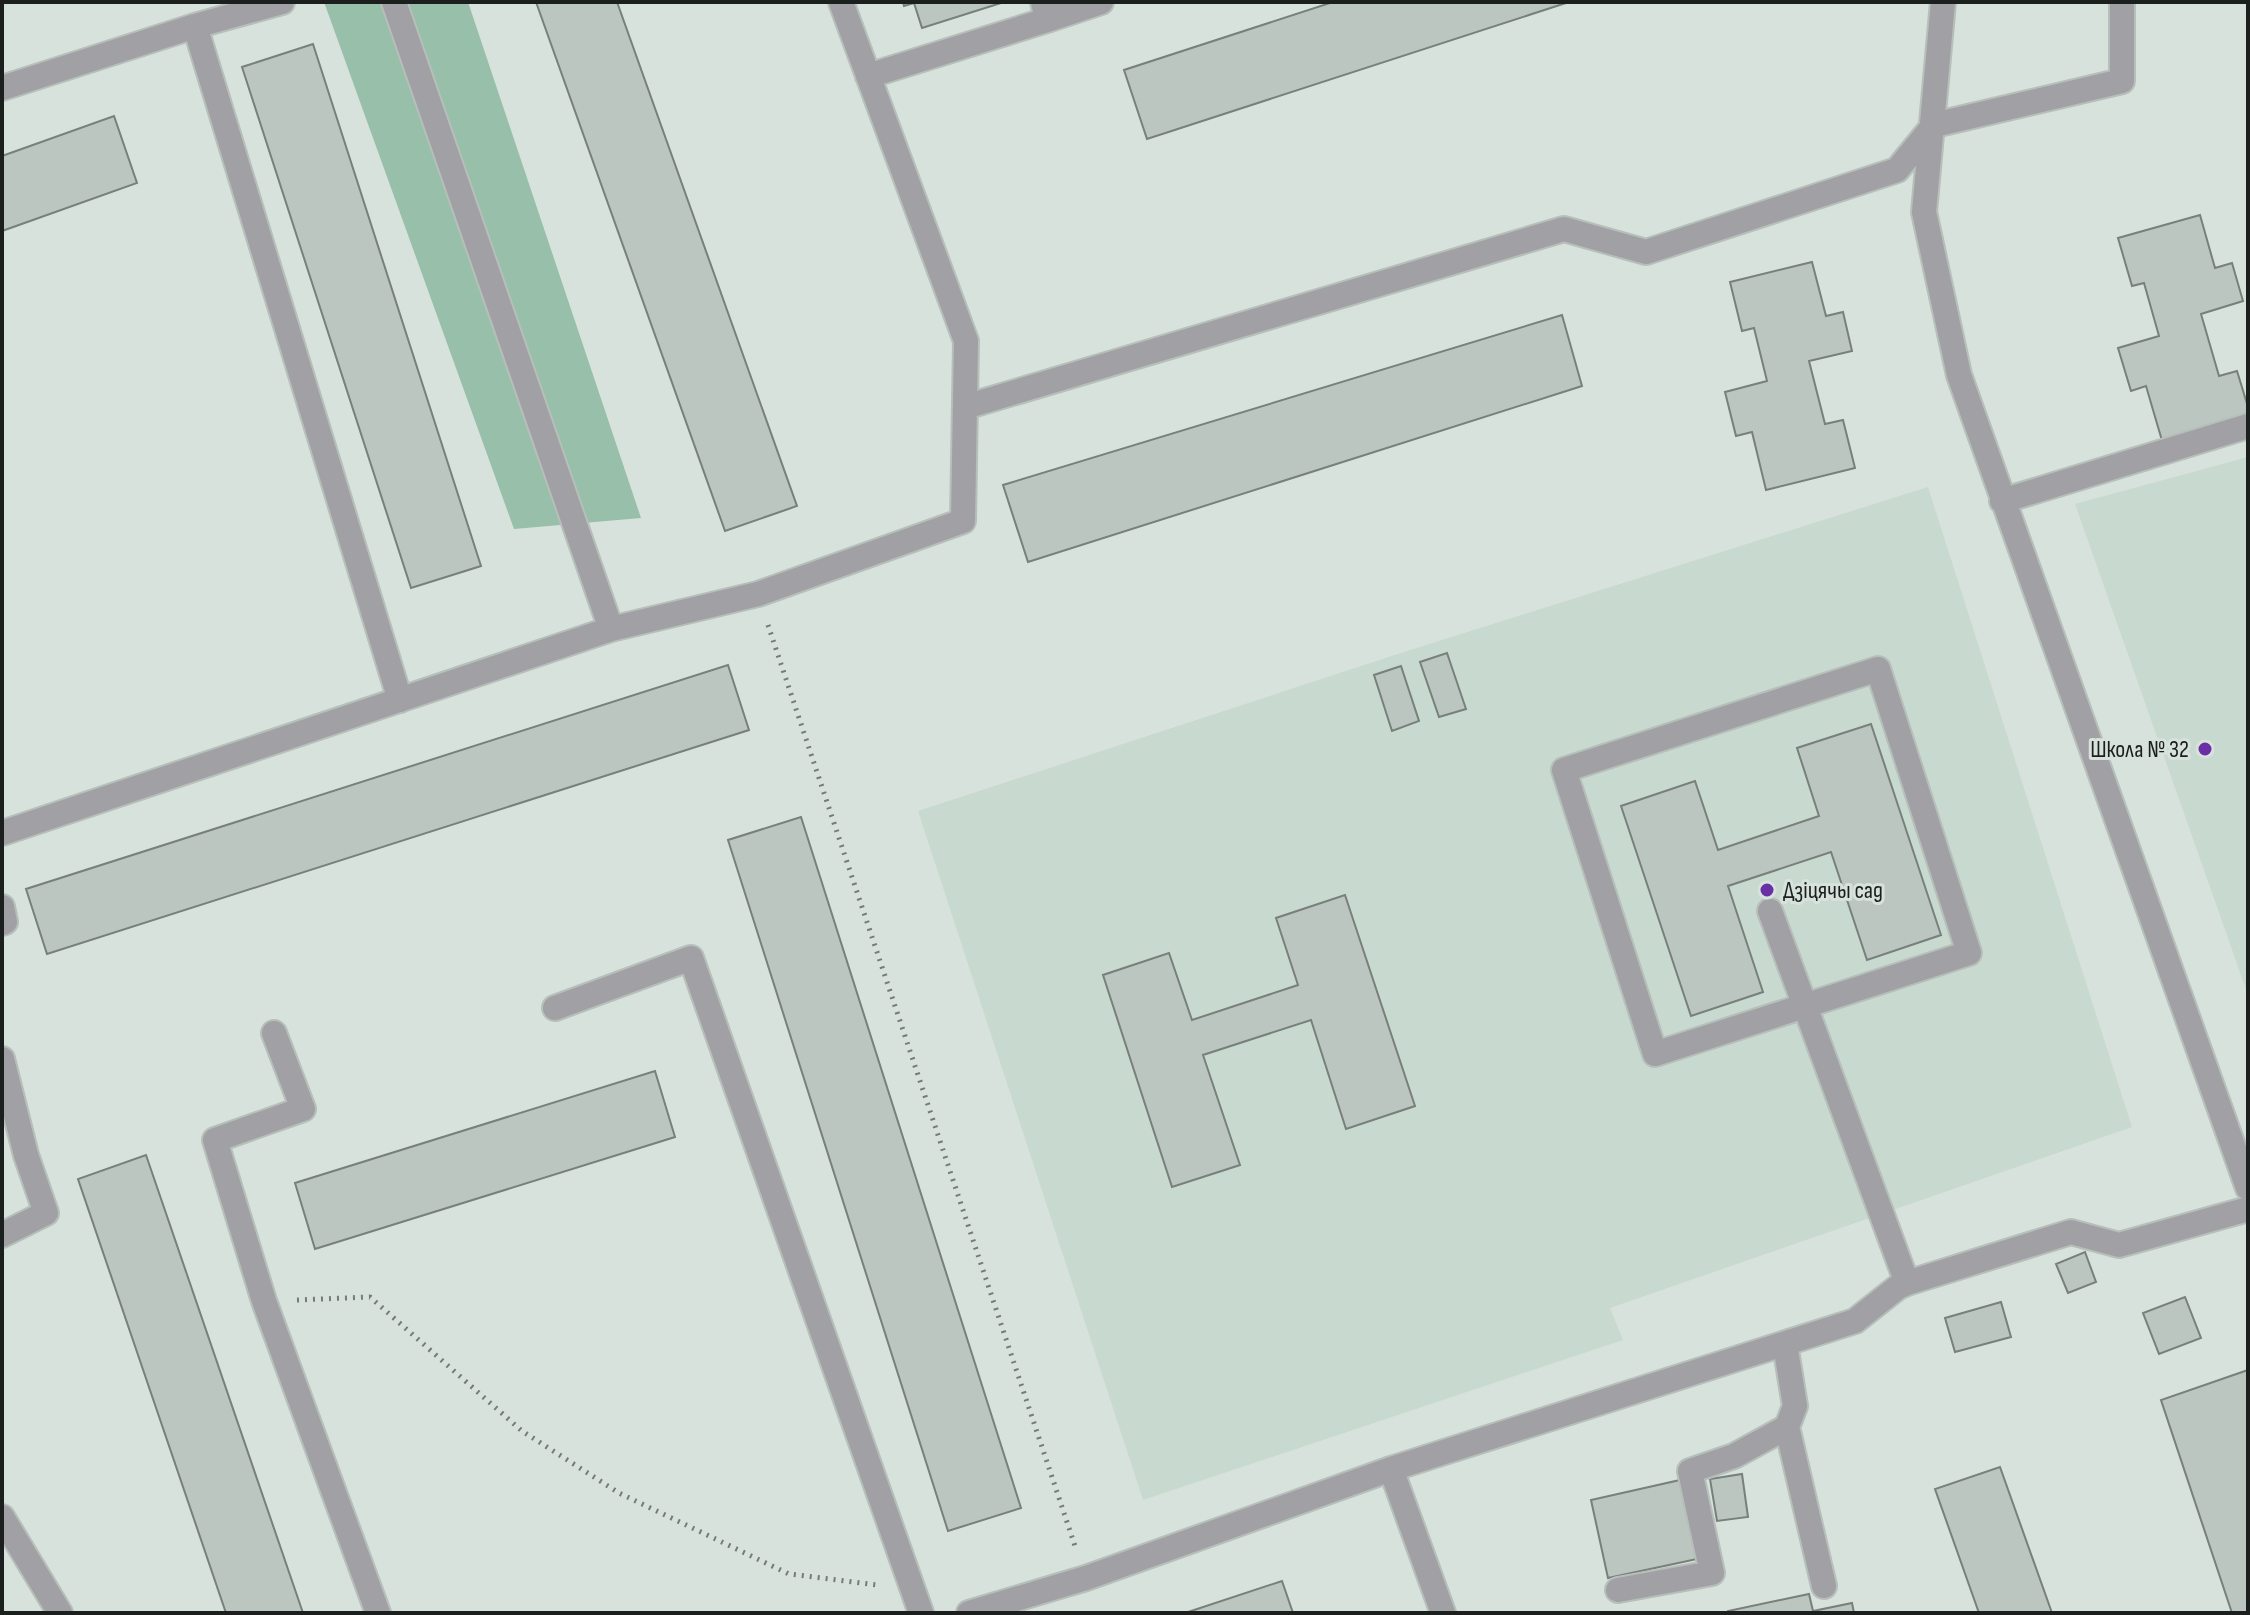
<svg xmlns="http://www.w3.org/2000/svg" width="2250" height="1615" viewBox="0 0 2250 1615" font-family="'Sofia Sans Condensed',sans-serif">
  <rect width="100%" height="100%" fill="#d8e2dc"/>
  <path fill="#c8d9cf" d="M2248 457V995L2075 504Z
    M1928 487 2132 1127 1610 1308 1623 1340 1143 1500 918 811 1404 652Z"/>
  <path fill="#97bfa9" d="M324 2H468L641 518 514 529Z"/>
  <path fill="#bcc6c0" stroke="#77807b" stroke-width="2" d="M536 2H617L797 506 725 531Z
    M903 2H1000L1001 3 922 28 914 3 904 6Z
    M1333 2H1569L1147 139 1124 70Z
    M313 44 481 566 411 588 242 67Z
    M114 116 137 183 2 231V156Z
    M2200 215 2215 268 2232 263 2243 301 2201 314 2219 376 2237 371 2248 407V419L2163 444 2146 386 2131 391 2118 348 2159 336 2144 283 2132 286 2118 238Z
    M1812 262 1826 316 1843 312 1852 351 1809 361 1825 424 1843 420 1855 468 1766 490 1752 432 1736 436 1725 392 1767 381 1754 328 1742 331 1730 282Z
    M1562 315 1582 386 1028 562 1003 485Z
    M1447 653 1466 709 1439 717 1420 662Z
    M728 665 749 730 47 954 26 889Z
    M1401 666 1419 721 1392 731 1374 675Z
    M1871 724 1941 935 1867 960 1831 852 1728 886 1763 992 1691 1016 1621 806 1695 781 1718 850 1819 816 1797 748Z
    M801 817 1021 1508 948 1531 728 840Z
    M1345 895 1415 1106 1346 1129 1311 1020 1203 1055 1240 1165 1172 1187 1103 975 1169 953 1192 1020 1298 985 1276 918Z
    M655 1071 675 1137 315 1249 295 1183Z
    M146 1155 303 1613H226L78 1179Z
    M2085 1252 2096 1282 2068 1293 2056 1264Z
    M2185 1297 2201 1338 2159 1354 2143 1313Z
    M2001 1302 2011 1337 1955 1352 1945 1318Z
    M2248 1370V1613H2232L2161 1400Z
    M2000 1467 2052 1613H1979L1935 1489Z
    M1742 1474 1748 1517 1717 1521 1710 1479Z
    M1680 1480 1697 1559 1608 1578 1591 1500Z
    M1282 1581 1293 1613H1185Z
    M1809 1594 1813 1611 1852 1603 1854 1613H1728V1611Z"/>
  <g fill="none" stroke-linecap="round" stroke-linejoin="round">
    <g stroke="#b6bfba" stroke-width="28">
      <path id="minor" d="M394 2 611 629
        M1943 2 1924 212 1959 375 2248 1188
        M1047 20 1101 2
        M195 26 400 700
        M868 76 1047 20 1043 2
        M2 88 195 26 282 2
        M965 407 1564 229 1646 252 1897 170 1934 125 2122 81V2
        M2002 501 2248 426
        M1878 669 1969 953 1655 1054 1564 770Z
        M2 833 611 629 758 594 963 521 966 341 841 2
        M2 907 5 922 2 923
        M1770 911 1907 1283
        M555 1008 691 958 921 1613
        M274 1033 303 1109 215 1140 264 1301 378 1613
        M2 1059 26 1155 46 1213 2 1235
        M1787 1427 1824 1586
        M1391 1469 1443 1613
        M2 1517 60 1613
        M1618 1590 1712 1573 1690 1471 1734 1456 1787 1427 1795 1406 1785 1344
        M969 1613 1086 1578 1391 1469 1855 1321 1898 1287 1907 1283 2071 1232 2119 1245 2248 1209"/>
    </g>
    <path stroke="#757c78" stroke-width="5" stroke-dasharray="2 6" stroke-linecap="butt" d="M768 625 1076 1549
      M297 1300 370 1297 522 1431 619 1493 789 1574 878 1585"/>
    <use href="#minor" stroke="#a1a0a4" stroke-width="24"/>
  </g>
  <g fill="#6b2fa5" stroke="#d8e2dc" stroke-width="3">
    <circle cx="2205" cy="749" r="8"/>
    <circle cx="1767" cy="890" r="8"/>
  </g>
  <g text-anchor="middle" stroke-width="6" stroke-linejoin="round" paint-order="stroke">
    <g font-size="24" fill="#1b1f1d" stroke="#d8e2dc" text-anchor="end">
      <text x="2189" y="757">Школа № 32</text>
      <text x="1783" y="898" text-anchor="start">Дзіцячы сад</text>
    </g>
  </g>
  <rect width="2250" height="1615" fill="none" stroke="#1b1f1d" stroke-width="8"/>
</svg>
